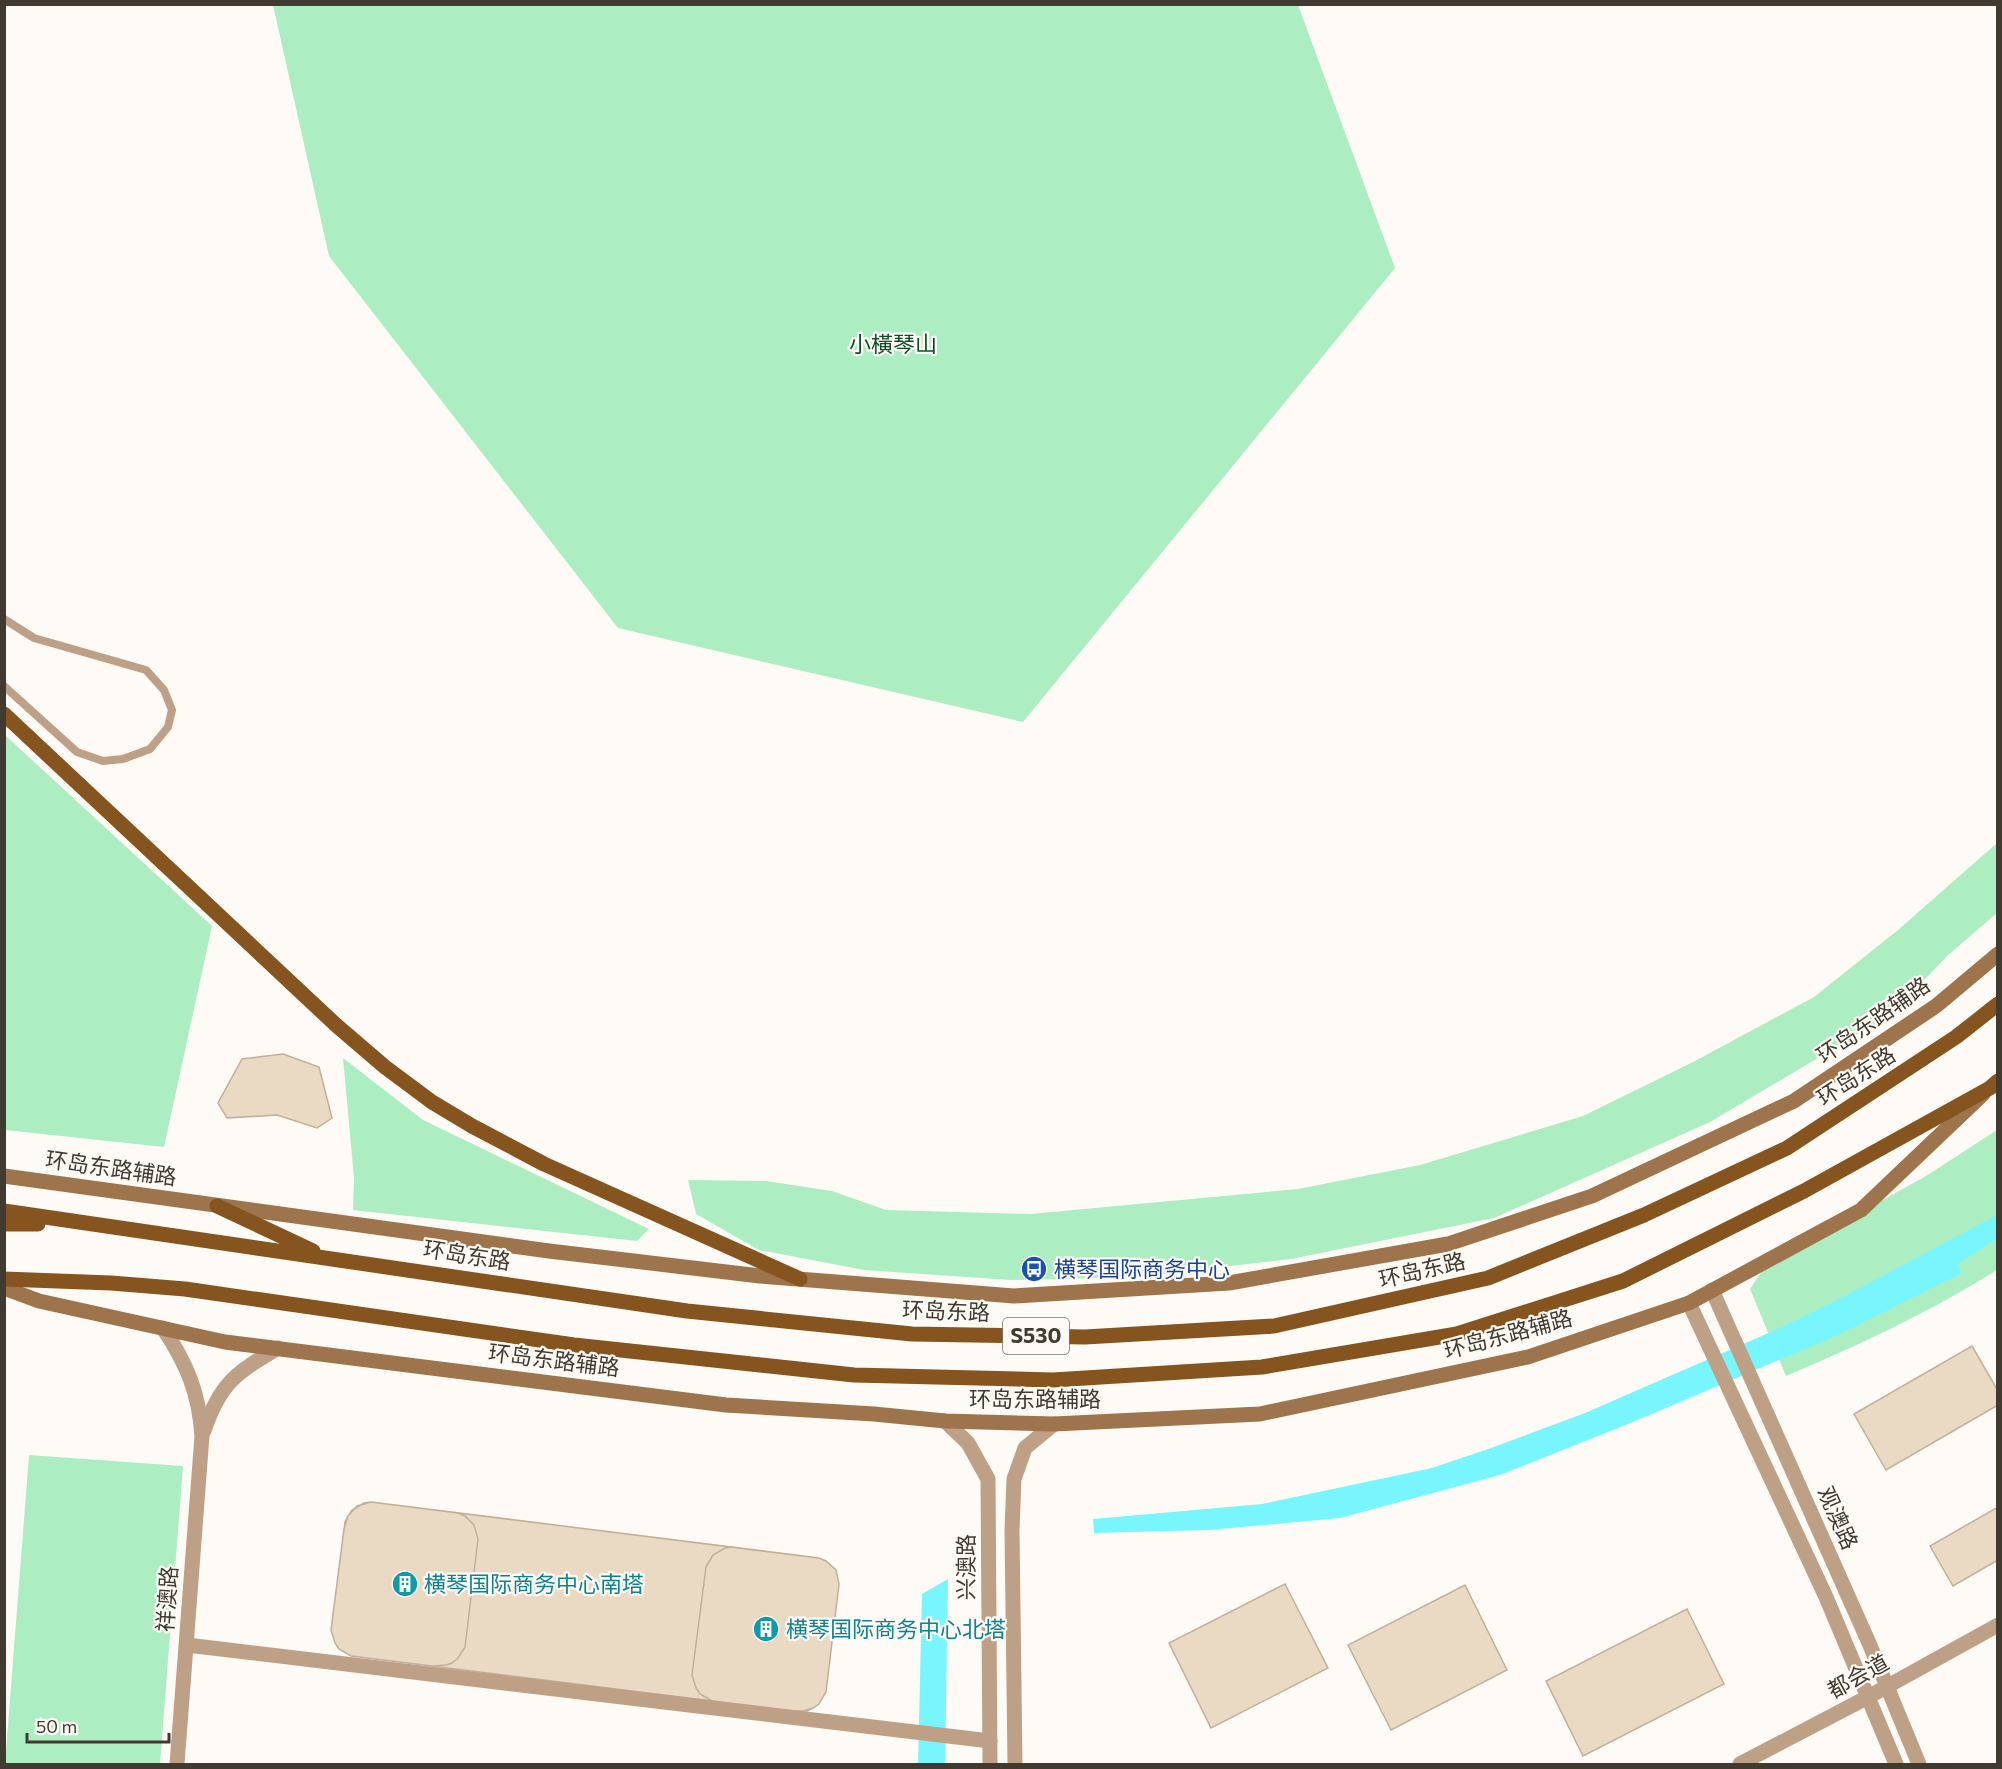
<svg xmlns="http://www.w3.org/2000/svg" width="2002" height="1769" viewBox="0 0 2002 1769" font-family="Commissioner,'Noto Sans SC',sans-serif">
  <rect width="100%" height="100%" fill="#fefbf6"/>
  <path fill="#aceec1" d="M273 5H1298L1395 268 1023 722 618 628 329 256Z
    M5 735 212 926 164 1147 5 1130Z
    M1997 843V913L1947 956 1892 1014 1710 1122 1494 1218 1291 1259 1134 1277 1011 1280 864 1270 759 1250 696 1214 688 1180 766 1181 832 1191 886 1210 1031 1214 1298 1189 1420 1165 1583 1116 1693 1062 1814 997 1898 930Z
    M343 1058 423 1120 649 1229 637 1241 353 1210 354 1178Z
    M1997 1130V1270C1930 1312 1859 1345 1786 1376L1750 1289 1763 1270 1836 1226 1926 1176Z
    M29 1455 183 1466 160 1764H5Z"/>
  <path fill="#79f6fd" d="M1997 1215V1239L1957 1264 1962 1273 1838 1335 1628 1424 1500 1475 1340 1518 1209 1530 1094 1533 1093 1519 1262 1504 1432 1468 1491 1448 1585 1413 1780 1328 1841 1298Z
    M948 1579 945 1764H918L922 1594Z"/>
  <path fill="#eadac3" stroke="#bfb09a" stroke-width="1.5" d="M283 1054 319 1067 332 1118 317 1128 277 1115 227 1118 218 1103 242 1059Z
    M1972 1346 1998 1391V1405L1886 1470 1854 1414Z
    M371 1502 819 1558 826 1561 836 1570 839 1584 826 1692 819 1704 813 1708 807 1711H793L351 1656 339 1649 335 1643 331 1630 344 1529 348 1516 352 1510 364 1503Z
    M371 1502 458 1513 465 1516 474 1525 478 1539 465 1647 458 1658 452 1663 446 1665 432 1666 351 1656 339 1649 335 1643 331 1630 345 1522 348 1516 357 1506Z
    M1998 1507V1560L1953 1586 1930 1546Z
    M732 1547 819 1558 826 1561 836 1570 839 1584 826 1692 819 1704 813 1708 800 1712 712 1701 700 1694 696 1688 692 1675 706 1567 713 1555 725 1548Z
    M1285 1584 1328 1668 1211 1728 1169 1643Z
    M1465 1585 1507 1670 1391 1730 1348 1645Z
    M1687 1609 1724 1684 1583 1756 1546 1681Z"/>
  <g fill="none" stroke-linecap="round" stroke-linejoin="round">
    <path stroke="#bea086" stroke-width="8" d="M4 619 34 638 146 670 164 690 172 710 168 727 150 749 123 759 103 761 77 752 4 686"/>
    <path stroke="#bea086" stroke-width="15" d="M187 1645 990 1741"/>
    <path stroke="#bea086" stroke-width="15" d="M1712 1290 1869 1643 1919 1764
      M1689 1303 1826 1597 1896 1764
      M163 1328C187 1364 199 1393 202 1436L177 1764
      M945 1421 968 1443 988 1479 990 1764
      M204 1431C220 1383 236 1373 278 1348
      M1015 1764 1012 1530 1014 1479 1025 1448 1054 1424
      M1740 1764 1868 1697 1998 1625"/>
    <path stroke="#9e744c" stroke-width="15" d="M4 1176 549 1251 760 1276 1014 1296 1229 1283 1448 1244 1592 1196 1794 1101 1936 1006 1998 954
      M4 1288 39 1301 225 1342 726 1405 874 1414 945 1421 1054 1424 1260 1414 1528 1357 1689 1303 1861 1210 1983 1094"/>
    <path stroke="#86541e" stroke-width="15" d="M4 714 336 1025 385 1067 432 1102 472 1126 544 1164 800 1279
      M217 1206 313 1251
      M4 1211 687 1311 912 1334 1085 1337 1274 1326 1488 1278 1644 1215 1787 1148 1956 1037 1998 1004
      M4 1224H38
      M4 1279 111 1283 185 1289 574 1345 854 1375 1053 1380 1262 1367 1457 1334 1623 1281 1804 1191 1990 1088 1998 1081"/>
  </g>
  <defs>
    <g id="bus-disc" transform="scale(1.35)"><circle r="9.5" fill="#1a4fb4" stroke="#fefbf6"/><path d="M-5-6H5V4H4V6H2V4H-2V6H-4V4H-5ZM-3.5-4V0h7V-4ZM-3.5 1.2v1.5H-2V1.2ZM2 1.2v1.5H3.5V1.2Z" fill="#fff"/></g>
    <g id="building-disc" transform="scale(1.35)"><circle r="9.5" fill="#0f9aa8" stroke="#fefbf6"/><path d="M-4-6H4V6H1V3H-1V6H-4ZM-2.5-4.3h1.7v1.8h-1.7ZM.8-4.3h1.7v1.8H.8ZM-2.5-1h1.7V.8h-1.7ZM.8-1h1.7V.8H.8Z" fill="#fff"/></g>
  </defs>
  <g fill-rule="evenodd">
    <use href="#bus-disc" x="1034" y="1269"/>
    <use href="#building-disc" x="405" y="1584"/>
    <use href="#building-disc" x="766" y="1629"/>
  </g>
  <g text-anchor="middle" stroke-width="4.5" stroke-linejoin="round" paint-order="stroke">
    <rect fill="#fefbf6" stroke="#7a746c" stroke-width="1.5" x="1003" y="1318" width="66" height="36" rx="4.5"/>
    <g font-size="21" font-weight="bold" fill="#413a31">
      <text x="1036" y="1343">S530</text>
    </g>
    <g font-size="22" fill="#0d4d2b" stroke="#fefbf6">
      <text x="893" y="352">小橫琴山</text>
    </g>
    <g font-size="22" fill="#413a31" stroke="#fefbf6">
      <text transform="translate(1873 1020) rotate(-35)" y="8">环岛东路辅路</text>
      <text transform="translate(1856 1076) rotate(-33)" y="8">环岛东路</text>
      <text transform="translate(111 1168) rotate(8)" y="8">环岛东路辅路</text>
      <text transform="translate(467 1255) rotate(9)" y="8">环岛东路</text>
      <text transform="translate(1422 1270) rotate(-13)" y="8">环岛东路</text>
      <text transform="translate(946 1311) rotate(2)" y="8">环岛东路</text>
      <text transform="translate(1508 1334) rotate(-15)" y="8">环岛东路辅路</text>
      <text transform="translate(554 1360) rotate(7)" y="8">环岛东路辅路</text>
      <text x="1035" y="1407">环岛东路辅路</text>
      <text transform="translate(1838 1518) rotate(66)" y="8">观澳路</text>
      <text transform="translate(966 1567) rotate(-90)" y="8">兴澳路</text>
      <text transform="translate(167 1599) rotate(-86)" y="8">祥澳路</text>
      <text transform="translate(1858 1676) rotate(-29)" y="8">都会道</text>
    </g>
    <g font-size="22" fill="#164399" stroke="#fefbf6" text-anchor="start">
      <text x="1054" y="1277">横琴国际商务中心</text>
    </g>
    <g font-size="22" fill="#0d838f" stroke="#fefbf6" text-anchor="start">
      <text x="424" y="1592">横琴国际商务中心南塔</text>
      <text x="786" y="1637">横琴国际商务中心北塔</text>
    </g>
  </g>
  <rect width="2002" height="1769" fill="none" stroke="#413a31" stroke-width="12"/>
  <path d="M27 1733v9h142v-9" fill="none" stroke="#413a31" stroke-width="3"/>
  <text x="36" y="1733" font-size="18" fill="#413a31" stroke="#fefbf6" stroke-width="4.5" paint-order="stroke">50 m</text>
</svg>
